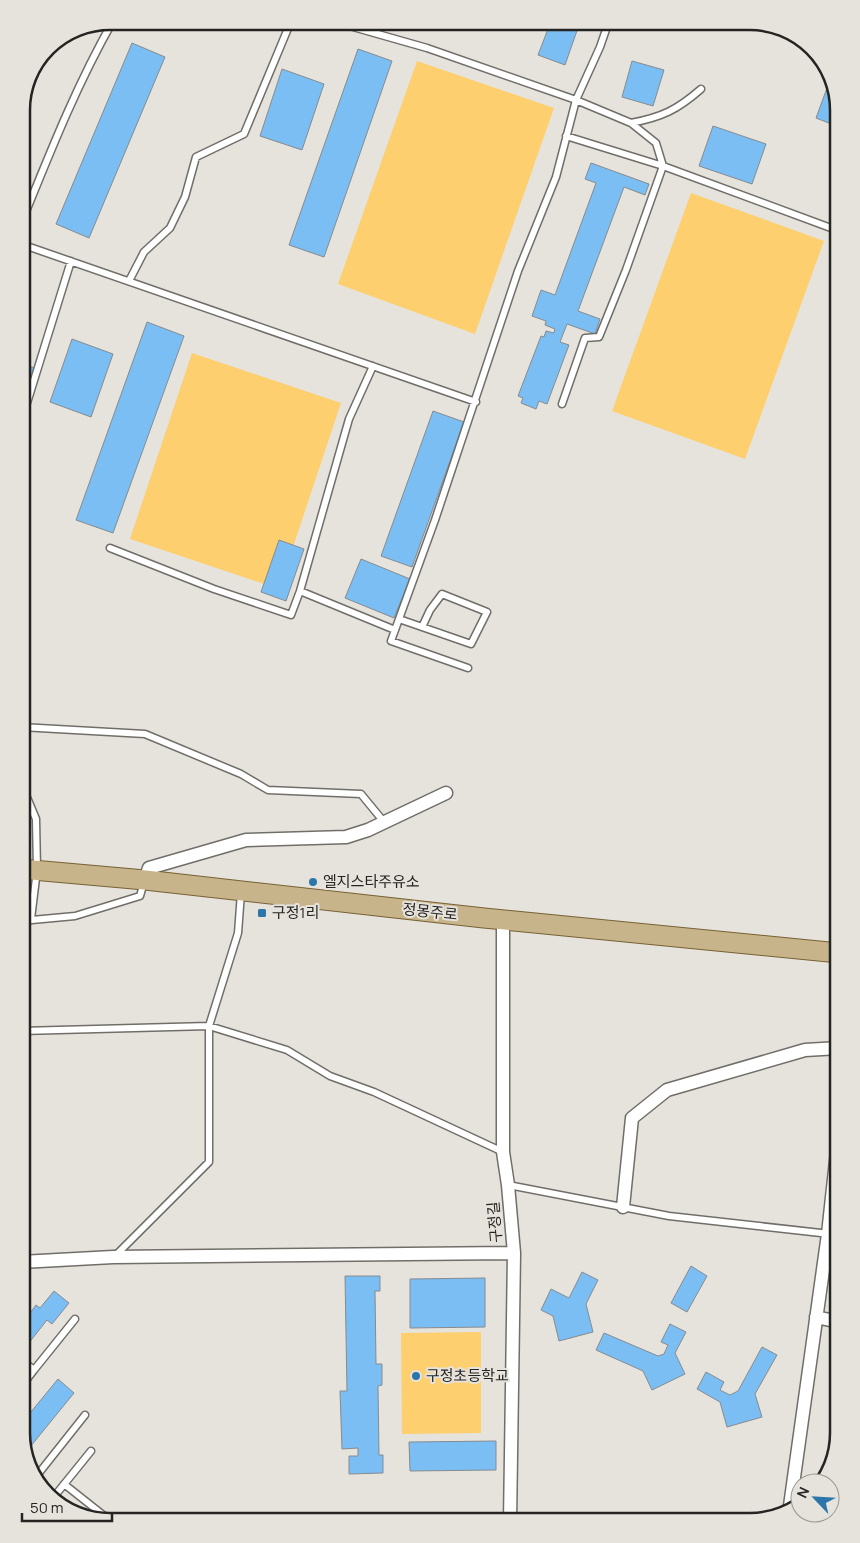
<svg xmlns="http://www.w3.org/2000/svg" width="860" height="1543" viewBox="0 0 860 1543" font-family="Manrope,'Noto Sans KR',sans-serif">
  <rect width="100%" height="100%" fill="#e6e3dd"/>
  <path fill="#fdcf6e" d="M417 61 554 108 475 334 338 284Z
    M691 193 824 241 745 459 612 411Z
    M192 353 341 403 279 589 130 539Z
    M481 1332V1433L402 1434 401 1333Z"/>
  <path fill="#7abef3" stroke="#868b8f" d="M551 21 580 22 565 65 538 55Z
    M132 43 165 57 89 238 56 224Z
    M358 49 392 61 324 257 289 245Z
    M632 61 664 70 653 106 622 97Z
    M282 69 324 84 302 150 260 136Z
    M831 77 839 110V127L816 118Z
    M713 126 766 144 752 184 699 166Z
    M591 163 649 184 645 195 624 187 578 311 600 319 595 334 567 324 560 342 569 345 547 404 539 401 536 409 521 403 523 398 518 396 541 336 544 337 546 331 554 333 555 329 545 325 546 321 532 316 541 290 555 295 596 183 585 179Z
    M147 322 184 336 113 533 76 520Z
    M72 339 113 354 91 417 50 402Z
    M21 364 35 368 21 406Z
    M433 411 464 422 412 567 381 556Z
    M279 540 304 549 286 601 261 592Z
    M361 559 410 579 394 618 345 598Z
    M691 1266 707 1276 687 1312 671 1303Z
    M582 1272 598 1280 586 1304 593 1332 559 1341 553 1316 541 1310 551 1289 569 1298Z
    M345 1276H380V1291H375L376 1364H382V1385L378 1386 379 1455H383V1473L349 1474V1456H358V1448L342 1449 340 1391H347Z
    M485 1278V1327L410 1328V1279Z
    M54 1291 69 1303 52 1324 47 1320 28 1344 21 1339V1325L36 1305 40 1308Z
    M670 1324 686 1332 675 1353 685 1374 652 1390 643 1371 596 1350 604 1333 658 1356 664 1354 668 1345 661 1342Z
    M762 1347 777 1355 755 1394 762 1417 727 1427 720 1402 697 1389 706 1372 724 1382 720 1390 730 1395 738 1391Z
    M58 1379 74 1393 26 1452 21 1433V1424Z
    M496 1441V1470L410 1471 409 1442Z
    M79 1507 92 1517 76 1512Z"/>
  <g fill="none" stroke-linecap="round" stroke-linejoin="round">
    <g stroke="#716e69" stroke-width="9">
      <path id="lane" d="M332 21 427 48 576 100 631 123 656 143 663 166 839 231
        M631 123C662 117 677 110 701 89
        M21 224C49 155 76 86 113 21
        M21 244 476 402
        M129 281 144 252 170 228 185 197 196 157 244 134 289 26 297 21
        M27 403 71 261
        M562 404 585 338 599 337 626 270 663 166 566 136
        M110 548 214 589 291 615 300 591 349 419 373 366
        M300 591 395 630
        M399 619 471 644 487 612 442 594 430 610 422 627
        M468 668 391 641 435 520 518 271 556 177 576 100 600 47 609 21
        M21 727 145 734 241 774 268 790 361 794 384 822
        M21 783 36 819 37 870 31 919
        M21 921 75 916 140 896 144 882
        M21 1031 209 1026 287 1050 330 1076 374 1092 503 1152
        M508 1185 669 1216 839 1235
        M114 1257 209 1162V1026L238 933 241 893
        M21 1360 34 1370 75 1319
        M21 1387 34 1370
        M35 1478 85 1415
        M64 1484 112 1522
        M53 1498 91 1451"/>
    </g>
    <g stroke="#716e69" stroke-width="15">
      <path id="street" d="M145 880 149 868 246 840 346 837 368 830 446 793
        M503 920V1152L508 1185 514 1253 510 1522
        M623 1207 632 1118 667 1090 805 1050 839 1048
        M21 1262 113 1257 514 1253
        M816 1317 839 1322
        M789 1513 828 1234 839 1133"/>
    </g>
    <g stroke="#776133" stroke-width="21">
      <path id="primary" d="M21 869 145 880 484 918 839 953"/>
    </g>
    <use href="#lane" stroke="#fff" stroke-width="6"/>
    <use href="#street" stroke="#fff" stroke-width="12"/>
    <use href="#primary" stroke="#c7b48a" stroke-width="19"/>
  </g>
  <g fill="#2c76aa" stroke="#e6e3dd" stroke-width="2">
    <circle cx="313" cy="882" r="5"/>
    <rect x="257" y="908" width="10" height="10" rx="2.5"/>
    <circle cx="416" cy="1376" r="5"/>
  </g>
  <g text-anchor="middle" stroke-width="4" stroke-linejoin="round" paint-order="stroke">
    <g font-size="15" fill="#262422" stroke="#e6e3dd" text-anchor="start">
      <text x="323" y="887">엘지스타주유소</text>
      <text x="272" y="918">구정1리</text>
      <text x="426" y="1381">구정초등학교</text>
    </g>
    <g font-size="15" fill="#262422" stroke="#e6e3dd">
      <text transform="translate(430 912) rotate(6)" y="5">정몽주로</text>
      <text transform="translate(495 1222) rotate(-95)" y="5">구정길</text>
    </g>
  </g>
  <path d="M0 0H860V1543H0ZM110 30H750A80 80 0 0 1 830 110V1433A80 80 0 0 1 750 1513H110A80 80 0 0 1 30 1433V110A80 80 0 0 1 110 30Z" fill="#e6e3dd" fill-rule="evenodd"/>
  <path fill="none" stroke="#262422" stroke-width="2.5" d="M110 30H750A80 80 0 0 1 830 110V1433A80 80 0 0 1 750 1513H110A80 80 0 0 1 30 1433V110A80 80 0 0 1 110 30Z"/>
  <g transform="translate(815 1498) rotate(295)"><circle r="24" fill="#e6e3dd" stroke="#999792"/>
  <path d="M0-4L9 19L0 12L-9 19Z" fill="#2c76aa"/>
  <text y="-8" font-size="14" font-weight="bold" text-anchor="middle" fill="#262422">N</text>
  </g>
  <path d="M22 1513v8h90v-8" fill="none" stroke="#262422" stroke-width="2.5"/>
  <text x="30" y="1513" font-size="15" fill="#262422" stroke="#e6e3dd" stroke-width="4" paint-order="stroke">50 m</text>
</svg>
